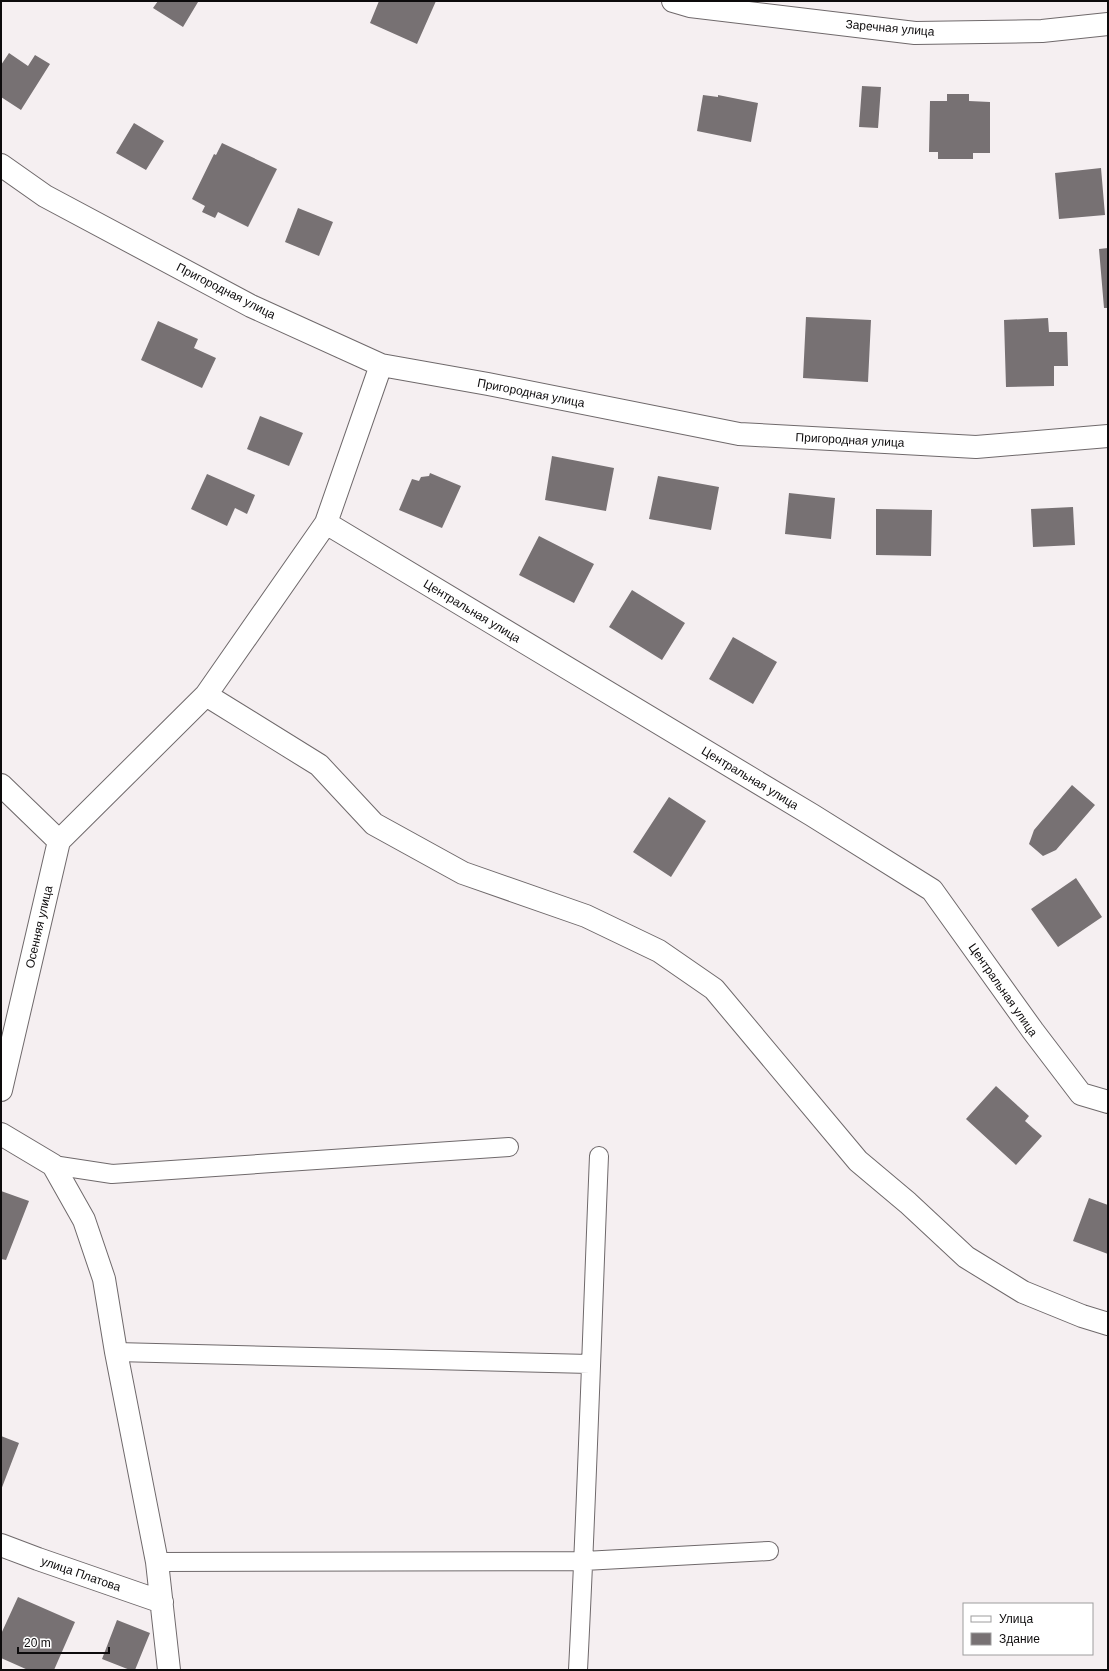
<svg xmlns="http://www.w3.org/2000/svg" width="1109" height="1671" viewBox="0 0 1109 1671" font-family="Arial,sans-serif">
  <rect width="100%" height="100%" fill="#f5eff1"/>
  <path fill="#777173" d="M158 1H197L198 2 183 27 153 8Z
    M379 1H436L417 44 370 23Z
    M9 53 28 66 35 55 50 64 21 110 1 97V65Z
    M862 86 881 87 878 128 859 127Z
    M947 94H969V101L990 102V153H973V159H938V152H929L930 101H947Z
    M703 95 718 97V95L758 103 751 142 697 131Z
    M134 123 164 141 146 170 116 153Z
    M222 143 277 169 248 227 218 212 215 218 202 212 205 206 192 199 214 154 216 155Z
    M1101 168 1105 215 1059 219 1055 173Z
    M298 208 333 222 319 256 285 242Z
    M1108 248V308H1104L1099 249Z
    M806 317 871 320 868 382 803 378Z
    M1048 318 1049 332H1067L1068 366H1054V386L1006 387 1004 320Z
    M158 321 198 339 194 348 216 358 202 388 141 360Z
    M260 416 303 433 289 466 247 449Z
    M552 456 614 468 606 511 545 500Z
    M430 473 461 486 442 528 399 510 412 479 419 481 421 477 429 476Z
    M207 474 255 495 247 514 235 508 227 526 191 509Z
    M658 476 719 487 711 530 649 519Z
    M789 493 835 498 831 539 785 534Z
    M1073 507 1075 545 1033 547 1031 509Z
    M876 509 932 510 931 556 876 555Z
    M539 536 594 564 574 603 519 575Z
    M632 590 685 623 662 660 609 627Z
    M733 637 777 662 753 704 709 679Z
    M1072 785 1095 805 1056 850 1043 856 1029 844 1034 830Z
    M669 797 706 821 671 877 633 852Z
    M1076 878 1102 917 1058 947 1031 909Z
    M996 1086 1029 1116 1025 1121 1042 1136 1016 1165 966 1119Z
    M1 1191 29 1201 6 1260 1 1259Z
    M1089 1198 1108 1205V1254L1073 1241Z
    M1 1436 19 1443 1 1490Z
    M18 1597 75 1622 54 1670H28L1 1658V1634Z
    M117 1620 150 1633 135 1670H130L102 1659Z"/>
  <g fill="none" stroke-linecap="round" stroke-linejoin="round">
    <g stroke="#6f696b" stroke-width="20">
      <path id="lane" d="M53 1165 112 1174 509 1147
        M116 1352 590 1364
        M157 1562 584 1561 769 1551
        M578 1670C587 1499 592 1327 599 1156"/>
    </g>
    <g stroke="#6f696b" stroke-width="24">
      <path id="street" d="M673 1 690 6 915 33 1042 31 1108 24
        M1 165 45 196 251 306 381 365 488 384 739 434 976 447 1108 436
        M326 523 812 815 932 890 1033 1031 1081 1094 1108 1102
        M206 695 319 765 374 824 463 873 586 916 659 951 714 989 858 1161 908 1203 966 1257 1023 1292 1082 1316 1108 1324
        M1 785 59 841 1 1090
        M59 841 206 695 326 523 381 365
        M1 1134 53 1165 84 1220 104 1279 116 1352 157 1562 169 1670
        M1 1545 38 1559 162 1602"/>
    </g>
    <use href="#lane" stroke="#fff" stroke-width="18"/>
    <use href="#street" stroke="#fff" stroke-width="22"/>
  </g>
  <g text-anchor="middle" stroke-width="3" stroke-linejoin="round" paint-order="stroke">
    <g font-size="12" fill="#0d0b0c" stroke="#fff">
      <text transform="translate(890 28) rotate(5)" y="4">Заречная улица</text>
      <text transform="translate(226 291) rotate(27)" y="4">Пригородная улица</text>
      <text transform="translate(531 393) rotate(11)" y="4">Пригородная улица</text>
      <text transform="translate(850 440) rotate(3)" y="4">Пригородная улица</text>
      <text transform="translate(472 611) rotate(31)" y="4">Центральная улица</text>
      <text transform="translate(750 778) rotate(31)" y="4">Центральная улица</text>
      <text transform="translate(39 927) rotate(-77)" y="4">Осенняя улица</text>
      <text transform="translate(1003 990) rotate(55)" y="4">Центральная улица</text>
      <text transform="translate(81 1574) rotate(19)" y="4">улица Платова</text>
    </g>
  </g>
  <rect width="1109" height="1671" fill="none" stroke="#0d0b0c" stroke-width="4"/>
  <rect x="963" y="1603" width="130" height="52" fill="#ffffff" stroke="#9e9d9e"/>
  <rect x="971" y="1616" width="20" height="6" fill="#ffffff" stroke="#9e9d9e"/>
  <text x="999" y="1623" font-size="12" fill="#0d0b0c">Улица</text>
  <rect x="971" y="1633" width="20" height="12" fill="#777173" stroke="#9e9d9e"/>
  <text x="999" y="1643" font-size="12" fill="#0d0b0c">Здание</text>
  <path d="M18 1647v6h91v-6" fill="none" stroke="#0d0b0c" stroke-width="2"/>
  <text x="24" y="1647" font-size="12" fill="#0d0b0c" stroke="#ffffff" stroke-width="3" paint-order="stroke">20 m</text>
</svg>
